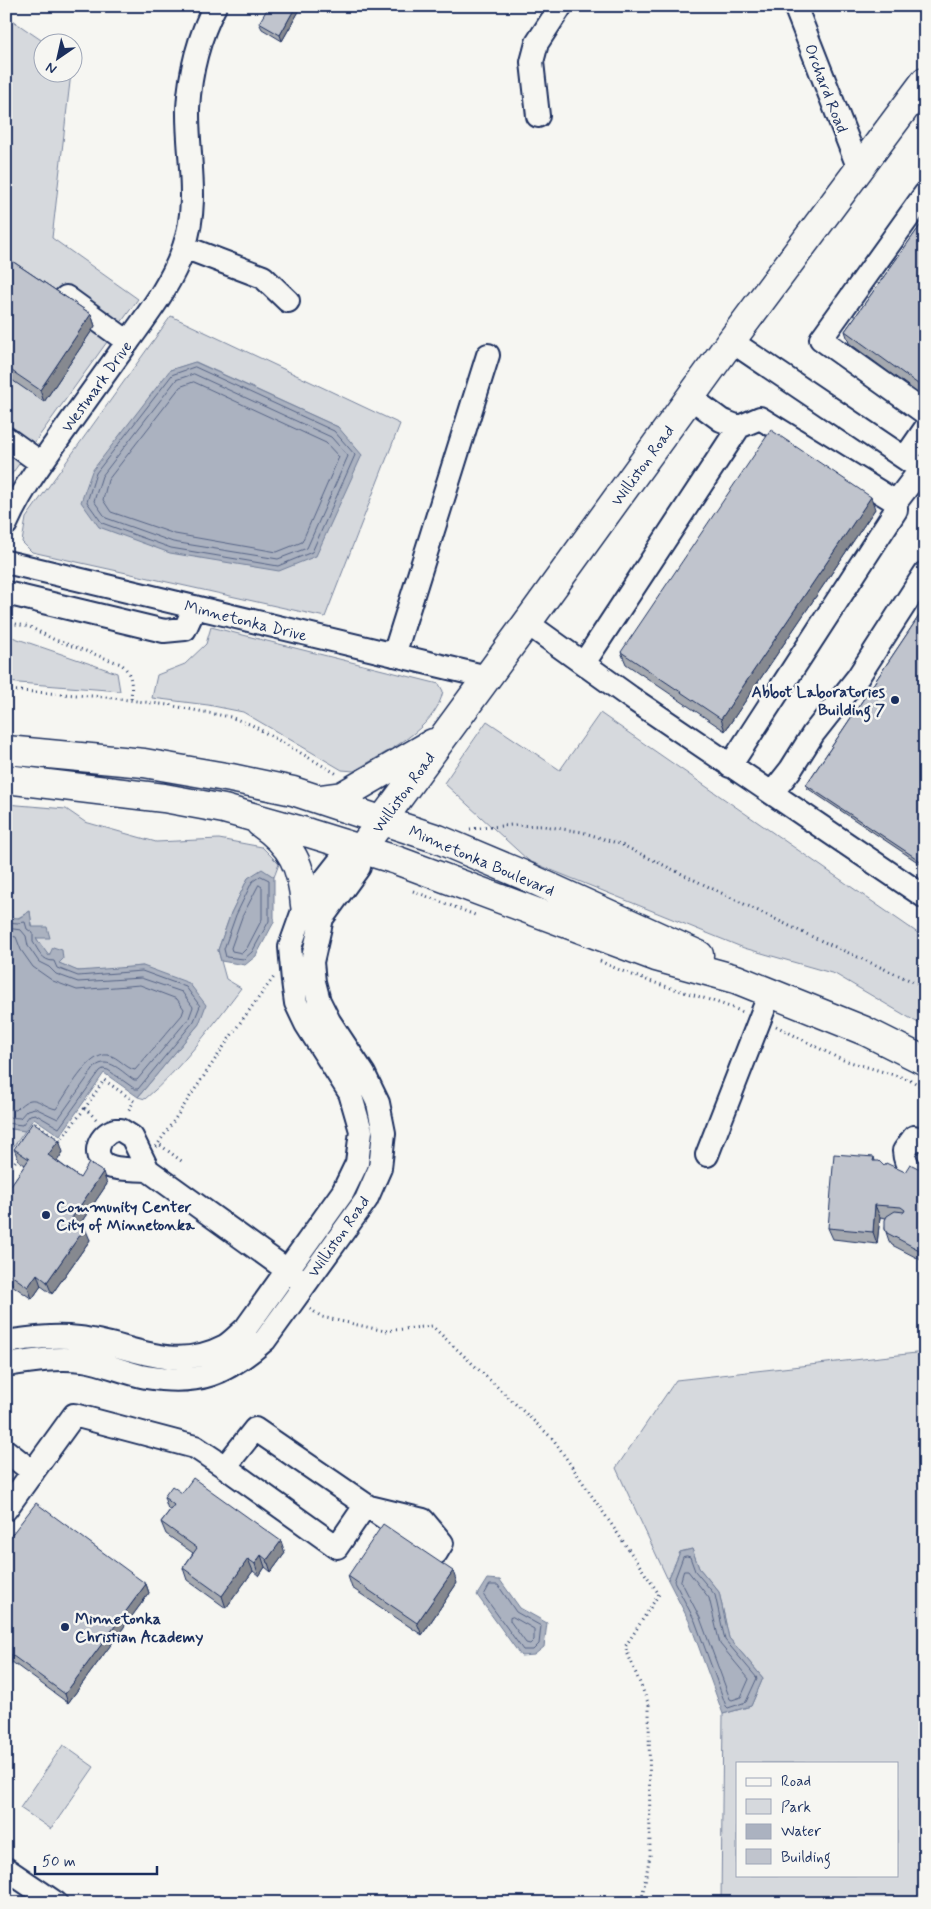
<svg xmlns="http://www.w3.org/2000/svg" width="931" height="1909" viewBox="0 0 931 1909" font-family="Mynerve,sans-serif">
  <rect width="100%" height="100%" fill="#f6f6f2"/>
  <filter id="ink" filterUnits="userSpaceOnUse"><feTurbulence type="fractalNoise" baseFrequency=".02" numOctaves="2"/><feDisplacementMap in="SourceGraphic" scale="10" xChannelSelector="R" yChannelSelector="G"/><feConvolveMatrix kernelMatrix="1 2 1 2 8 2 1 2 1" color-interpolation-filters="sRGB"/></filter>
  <g filter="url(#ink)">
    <path fill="#d6d9dd" stroke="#78849e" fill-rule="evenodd" d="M6 16 44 42H42V72L71 73 52 238 138 299 6 482Z
      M171 316 400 424 325 617 32 552 22 542 26 518ZM196 362 338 427 170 370Z
      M211 627 439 684 443 691C436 729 385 752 354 771L342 770 243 712 208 705 152 698 157 675 185 664 206 644Z
      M6 635 117 673 120 691 6 682Z
      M600 713 925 938V1027L835 974 744 948 529 861 444 783 487 721 560 770Z
      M6 804 66 809 85 822 156 842 219 839 262 847 279 864 274 877 262 870 248 878 231 913 218 950 226 979 241 988C212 1026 182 1068 145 1099L138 1097 199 1024 143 966C122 968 101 971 80 971 75 971 70 968 66 966 42 957 32 935 30 911L6 925Z
      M6 1128 25 1131 14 1146 6 1145Z
      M925 1352V1903H721L723 1714 751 1706 763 1678 729 1638 719 1592 699 1568 692 1549 680 1552 668 1580 616 1468 676 1380ZM737 1763H897V1875H737Z
      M63 1745 94 1767 51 1829 20 1808Z"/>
    <path fill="#abb2c0" stroke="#717e99" d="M195 362 338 427 362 455 316 556 279 571 170 553 99 527 81 502 92 471 170 370Z
      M262 869 274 877V922L256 956 245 965 221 961 218 950 231 913 248 878Z
      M30 911 32 927H47L50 938H36L49 956 53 947 62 950 63 959 59 963 78 971 143 966 189 983 206 1005 199 1024 138 1097 104 1073 60 1136 34 1118 25 1131 6 1128V917L19 918Z
      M692 1549 699 1568 719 1592 729 1638 763 1678 751 1706 723 1714 690 1623 668 1580 680 1552Z
      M487 1579 500 1580 520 1608 547 1623 544 1647 534 1655 521 1656 477 1595Z"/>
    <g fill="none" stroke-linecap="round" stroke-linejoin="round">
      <path stroke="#556385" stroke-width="1" d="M195 367 334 431 355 455 312 552 278 566 171 548 102 523 87 502 96 473 172 375Z
        M194 374 331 437 348 456 307 548 278 559 173 542 106 518 94 501 102 476 176 380Z
        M194 382 326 443 339 457 302 542 277 552 175 534 111 512 103 500 108 480 180 387Z
        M261 876 269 880V921L252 952 244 959 226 957 224 949 236 915 252 882Z
        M259 885 262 887V919L247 948 242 953 232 951 231 948 242 917Z
        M6 922 18 923 25 922 27 929 33 933V942C39 951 42 961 54 961L57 968 78 976 142 971 186 987 200 1006 194 1021 138 1089H135L108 1070 103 1069 100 1071 59 1128 35 1114 30 1115 22 1125 6 1123
        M6 928 21 930 26 936 28 946 39 962 49 967 56 974 78 982 141 978 182 992 193 1007 189 1018 137 1080H134C123 1073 108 1055 95 1067L58 1119 35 1108 27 1110 20 1118 6 1117
        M6 935 16 937 21 950 33 967 53 981 77 990 140 985 177 999 184 1009 182 1015 135 1070C125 1068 119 1057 108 1055 88 1052 67 1094 56 1109 38 1105 35 1090 16 1110L6 1109
        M687 1556 690 1557 695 1571 715 1595 725 1640 757 1678 746 1702 728 1708 726 1706 695 1621 674 1581 683 1557Z
        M684 1571H688L709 1598 720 1644 749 1679 741 1697 732 1700 730 1699 700 1618 681 1581Z
        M490 1585H498L516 1612 541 1626 539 1644 533 1650H523L484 1596Z
        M513 1617 534 1629V1640L530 1644 526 1643 510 1621V1618Z"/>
      <g stroke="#1b2f5e" stroke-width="26">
        <path id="minor" d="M795 6 859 169
          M538 116 532 62 537 43 561 6
          M925 194 821 339 925 413
          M184 247 263 277 288 301
          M66 297 128 342
          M731 341 925 472
          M691 398 721 420 739 427
          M6 438 41 463
          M905 458 925 429
          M6 524C21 490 43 461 64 431 86 400 108 369 130 339 151 310 173 281 184 247 200 201 187 155 188 108 190 74 199 37 215 6
          M6 562 487 677
          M6 593 164 631 185 629 195 607
          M527 623 630 697 925 897
          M394 655 488 355
          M584 663 739 427 760 418 896 502
          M730 766 896 510V502L921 469
          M772 793 791 769 813 734 858 677 925 573
          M925 1140 914 1137 904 1151C905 1166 911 1171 925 1177
          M707 1155 770 993
          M148 1170C136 1169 123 1170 112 1167 90 1162 96 1135 115 1130H121L132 1137 148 1170 298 1278
          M6 1342C31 1338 54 1335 79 1338 132 1344 171 1374 225 1346 232 1342 239 1334 246 1328L343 1192 357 1163 361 1131 350 1093 306 1024 296 1003 293 981 290 947 305 905 341 859 361 849
          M6 1365C32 1361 56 1357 83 1360 104 1363 125 1373 146 1377 199 1386 226 1374 265 1340L366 1200 380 1168 384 1133 378 1103 364 1074 329 1021 319 1001 314 982 312 962 322 918 359 867 361 849
          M6 1451 33 1472
          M225 1467 255 1429 436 1553 442 1543 423 1520 365 1506
          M6 1509 74 1415 195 1447 225 1467 337 1547 365 1506
          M6 1869 56 1903"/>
      </g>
      <g stroke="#1b2f5e" stroke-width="31">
        <path id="major" d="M6 750 144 763 231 778 293 791 438 839 521 874 699 955
          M6 779 164 798 224 809 309 833 396 860 656 957 736 979 865 1031 925 1061
          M320 799 342 796 433 743
          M260 823C292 845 302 866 305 905
          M361 849 527 623 731 341 925 81"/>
      </g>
      <path stroke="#1b2f5e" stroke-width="3" stroke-dasharray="1 4" stroke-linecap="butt" d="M6 622 30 627 53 639 121 664C133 674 132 686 131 700
        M6 690 105 697 168 705 230 717 252 725 337 774
        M470 829 512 825 544 826 582 832 620 844 804 933 925 987
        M413 891 475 915
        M600 961C646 984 696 993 743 1012
        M776 1026 840 1059 911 1080 925 1089
        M96 1119 85 1108 104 1080 134 1101 127 1113
        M32 1125 34 1122 60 1141 85 1108
        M156 1147 237 1027 274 977
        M156 1147 160 1145 184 1163
        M6 1174 19 1156
        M310 1309 322 1317 385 1331 432 1326 553 1439 659 1594 625 1647 649 1705 650 1855 641 1903"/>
      <use href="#minor" stroke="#f6f6f2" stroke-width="22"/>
      <use href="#major" stroke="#f6f6f2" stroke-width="28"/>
    </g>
    <path fill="#a5a9b0" stroke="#1b2f5e" d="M302 6 282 41 262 29 259 23Z
      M925 219 922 396 849 343 845 331Z
      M6 257 91 314 95 326 44 402 6 376Z
      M875 509 725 731 626 664 621 652Z
      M925 607V867L807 788 806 785Z
      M14 1149 63 1152 57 1161 80 1178 107 1184 80 1224 90 1240 52 1294 41 1286 32 1299 12 1285 6 1293V1186L9 1188 25 1165 19 1161Z
      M874 1157 875 1161 884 1166 905 1172 925 1173V1262L892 1245 889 1241 885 1229 886 1218 880 1217 877 1244 833 1239 828 1228Z
      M182 1493 285 1553 271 1572 265 1567 259 1576 253 1571 226 1608 187 1580 183 1568 193 1553 166 1534 161 1522 170 1510 168 1509 164 1497Z
      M6 1542 146 1584 149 1593 68 1703 12 1662 6 1670Z
      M348 1576 457 1583 422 1635 352 1588Z"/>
    <path fill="#868990" stroke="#1b2f5e" d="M296 6H302L282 41 280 35Z
      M91 314 95 326 44 402 40 390Z
      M925 374V392L922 396 918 384Z
      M871 497 875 509 725 731 721 719Z
      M59 1140 63 1152 53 1167 48 1155Z
      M924 1171 925 1173V1190L920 1179Z
      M103 1172 107 1184 76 1230 72 1218Z
      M875 1205 880 1217 877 1244 873 1232Z
      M85 1228 90 1240 52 1294 47 1282Z
      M8 1273 12 1285 6 1293V1275Z
      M37 1274 41 1286 32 1299 28 1287Z
      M281 1541 285 1553 271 1572 267 1560Z
      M261 1555 265 1567 259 1576 255 1564Z
      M248 1559 253 1571 226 1608 222 1596Z
      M453 1571 457 1583 422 1635 417 1623Z
      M146 1584 149 1593 68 1703 65 1694Z
      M9 1653 12 1662 6 1670V1656Z"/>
    <path fill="#c0c4cd" stroke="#1b2f5e" d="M269 6H296L280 35 259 23Z
      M925 219V374L918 384 845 331Z
      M6 257 91 314 40 390 6 367Z
      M771 430 871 497 721 719 621 652Z
      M925 607V864L806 785Z
      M33 1122 59 1140 48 1155 80 1178 89 1163 103 1172 72 1218 85 1228 47 1282 37 1274 28 1287 8 1273 6 1275V1186L9 1188 29 1159 14 1149Z
      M834 1154 874 1157 873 1161H879L884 1166 886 1163 905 1172 910 1164 924 1171 920 1179 925 1182V1253L887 1233 885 1229V1220L887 1216 895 1211 904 1212 905 1210 901 1207 875 1205 873 1232 828 1228Z
      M193 1478 281 1541 267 1560 261 1555 255 1564 248 1559 222 1596 183 1568 197 1548 161 1522 174 1505 164 1497 172 1486 182 1493Z
      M36 1503 146 1584 65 1694 9 1653 6 1656V1542Z
      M383 1524 453 1571 417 1623 348 1576Z"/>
  </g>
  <g fill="#1b2f5e" stroke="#f6f6f2" stroke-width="2">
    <circle cx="895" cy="700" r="5"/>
    <circle cx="46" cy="1215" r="5"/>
    <circle cx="65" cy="1627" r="5"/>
  </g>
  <g text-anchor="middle" stroke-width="5" stroke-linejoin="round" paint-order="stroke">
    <g font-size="16" fill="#1b2f5e" stroke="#f6f6f2">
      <text transform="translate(827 88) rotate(69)" y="6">Orchard Road</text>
      <text transform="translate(96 386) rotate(-54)" y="6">Westmark Drive</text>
      <text transform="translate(642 465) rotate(-54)" y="6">Williston Road</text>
      <text transform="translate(246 620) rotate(14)" y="6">Minnetonka Drive</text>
      <text transform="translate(403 792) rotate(-54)" y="6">Williston Road</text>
      <text transform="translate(482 860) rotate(23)" y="6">Minnetonka Boulevard</text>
      <text transform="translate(338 1236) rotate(-55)" y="6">Williston Road</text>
    </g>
    <g font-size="16" font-weight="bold" fill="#1b2f5e" stroke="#f6f6f2" text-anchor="start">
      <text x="885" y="697" text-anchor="end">Abbot Laboratories<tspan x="885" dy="18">Building 7</tspan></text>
      <text x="56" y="1212">Community Center<tspan x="56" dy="18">City of Minnetonka</tspan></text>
      <text x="75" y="1624">Minnetonka<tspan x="75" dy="18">Christian Academy</tspan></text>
    </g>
  </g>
  <rect width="931" height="1909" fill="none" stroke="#f6f6f2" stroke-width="25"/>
  <rect x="12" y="12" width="906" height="1884" fill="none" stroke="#1b2f5e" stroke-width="2" filter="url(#ink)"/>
  <rect x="736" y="1762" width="162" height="115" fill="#f6f6f2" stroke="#9ea6b7"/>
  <rect x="746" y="1778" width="25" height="8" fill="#f6f6f2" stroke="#9ea6b7"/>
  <text x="781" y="1786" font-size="15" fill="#1b2f5e">Road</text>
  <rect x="746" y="1799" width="25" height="15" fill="#d6d9dd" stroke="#9ea6b7"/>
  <text x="781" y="1812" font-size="15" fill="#1b2f5e">Park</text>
  <rect x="746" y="1824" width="25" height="15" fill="#abb2c0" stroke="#9ea6b7"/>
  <text x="781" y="1836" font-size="15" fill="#1b2f5e">Water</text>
  <rect x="746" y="1849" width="25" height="15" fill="#c0c4cd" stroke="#9ea6b7"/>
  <text x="781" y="1862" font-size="15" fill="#1b2f5e">Building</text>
  <g transform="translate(58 58) rotate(214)"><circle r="24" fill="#f6f6f2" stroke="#9ea6b7"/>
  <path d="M0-4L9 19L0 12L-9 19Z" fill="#1b2f5e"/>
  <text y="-8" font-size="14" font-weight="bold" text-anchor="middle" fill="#1b2f5e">N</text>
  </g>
  <path d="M35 1866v8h122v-8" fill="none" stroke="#1b2f5e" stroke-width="2.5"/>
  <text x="42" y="1866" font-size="15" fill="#1b2f5e" stroke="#f6f6f2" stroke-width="4" paint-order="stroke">50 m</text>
</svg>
